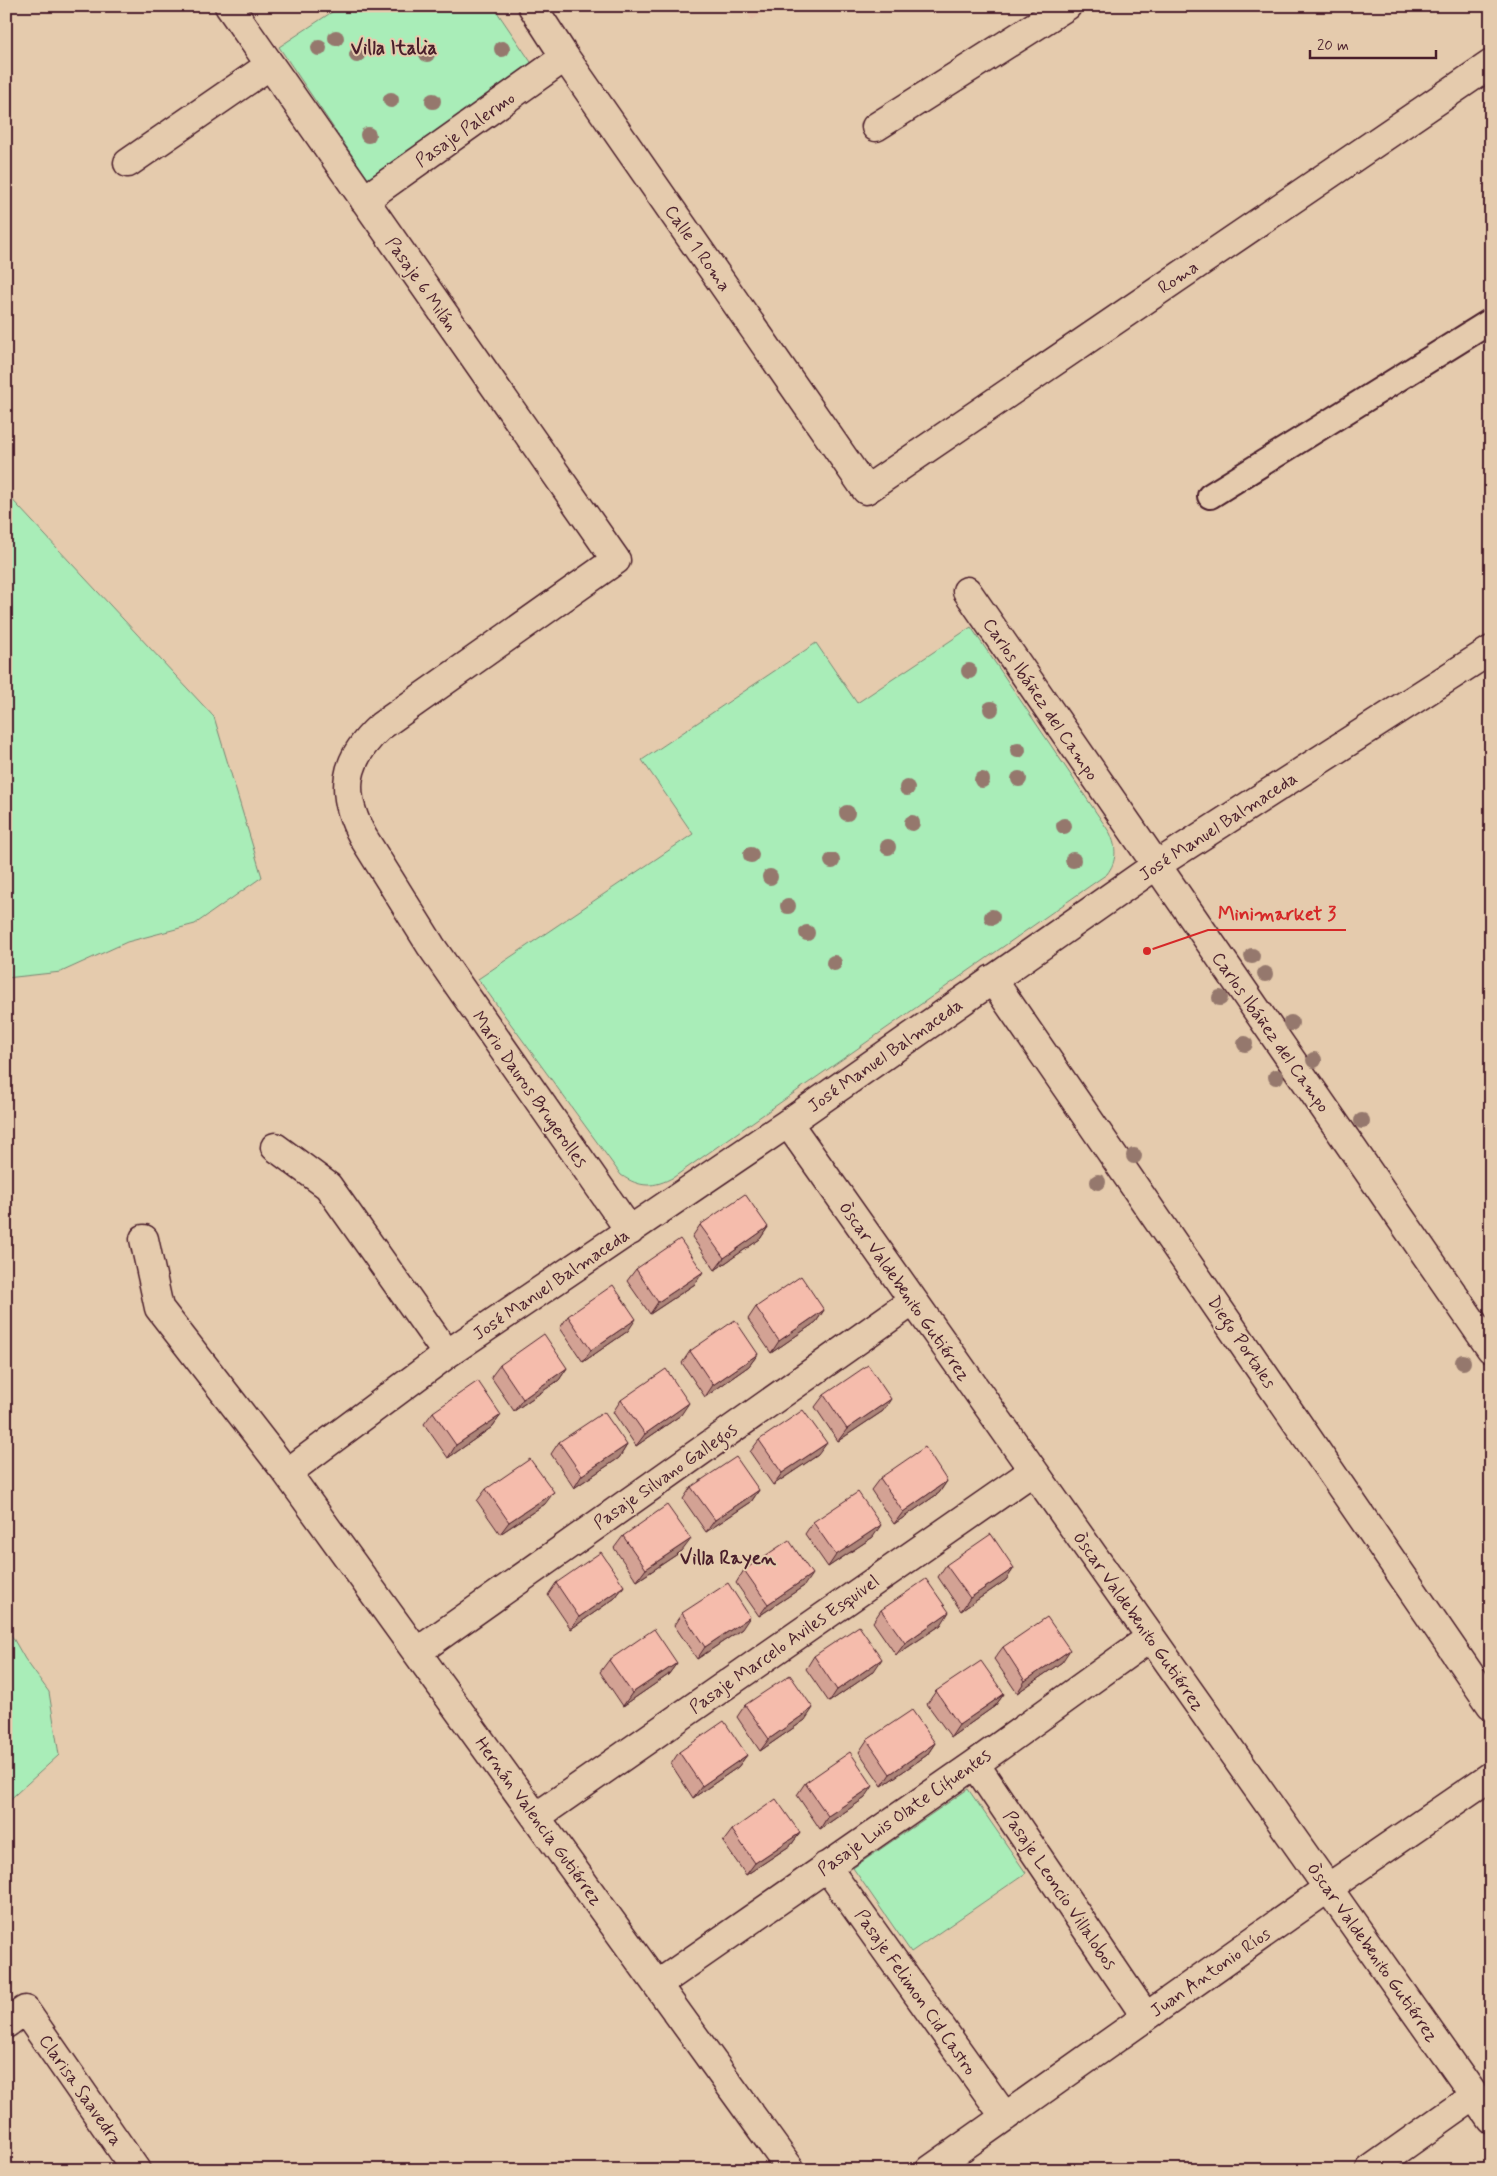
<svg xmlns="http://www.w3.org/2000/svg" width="1497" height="2176" viewBox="0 0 1497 2176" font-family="Mynerve,sans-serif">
  <rect width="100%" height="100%" fill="#e5cbad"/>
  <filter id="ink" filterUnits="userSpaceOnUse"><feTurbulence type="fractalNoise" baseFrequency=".02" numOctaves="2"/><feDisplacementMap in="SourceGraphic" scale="10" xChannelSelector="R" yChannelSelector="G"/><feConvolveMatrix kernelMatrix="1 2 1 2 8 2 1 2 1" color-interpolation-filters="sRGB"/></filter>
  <g filter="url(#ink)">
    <path fill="#e7c3aa" d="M743 6H774L752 20Z"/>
    <path fill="#a9edb8" stroke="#7a8672" d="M341 6H493L535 68 368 179 279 47Z
      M6 493 214 717 262 877 195 924 127 942 61 972 6 978Z
      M971 627 1110 833C1117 848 1117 861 1107 874L674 1177C654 1188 640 1188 621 1175L478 979 693 834 642 760 816 643 857 703Z
      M6 1626 25 1659 49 1692 59 1755 6 1803Z
      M968 1789 1026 1873 911 1952 853 1868Z"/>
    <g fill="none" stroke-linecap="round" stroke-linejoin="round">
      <g stroke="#4a1f2b" stroke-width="28">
        <path id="service" d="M1210 496 1491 321"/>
      </g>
      <g stroke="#4a1f2b" stroke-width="31">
        <path id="minor" d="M229 6 616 560 381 726C343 760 339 793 363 837L431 946 630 1231
          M532 6 565 57 866 490 1491 64
          M876 127 1067 6
          M128 163 270 65
          M364 200 565 57
          M967 591 1491 1349
          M992 979 1491 1705
          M788 1123 1491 2119
          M275 1147 328 1186 447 1354
          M144 1239 159 1308 287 1473 791 2170
          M287 1473 447 1354 788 1123 1155 866 1491 650
          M417 1652 913 1301
          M975 1764 1146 2017
          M536 1817 1033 1471
          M826 1866 1005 2117
          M657 1985 975 1764 1151 1637
          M6 2024 25 2010 136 2170
          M930 2170 1328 1888 1491 1776
          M1370 2170 1474 2096"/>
      </g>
      <use href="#service" stroke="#e5cbad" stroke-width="24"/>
      <use href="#minor" stroke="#e5cbad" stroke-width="28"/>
    </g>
    <g fill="#95786d">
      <circle cx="336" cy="38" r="8"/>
      <circle cx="319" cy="48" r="8"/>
      <circle cx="502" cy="49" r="8"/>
      <circle cx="427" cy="54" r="8"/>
      <circle cx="357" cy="55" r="8"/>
      <circle cx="391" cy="100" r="8"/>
      <circle cx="433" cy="101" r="8"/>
      <circle cx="368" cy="135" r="8"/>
      <circle cx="969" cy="671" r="8"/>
      <circle cx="991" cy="709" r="8"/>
      <circle cx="1018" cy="750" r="8"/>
      <circle cx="1019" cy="779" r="8"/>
      <circle cx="982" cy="780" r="8"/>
      <circle cx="907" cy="788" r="8"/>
      <circle cx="847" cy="813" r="8"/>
      <circle cx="912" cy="823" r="8"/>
      <circle cx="1064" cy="826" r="8"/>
      <circle cx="888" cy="847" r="8"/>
      <circle cx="751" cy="855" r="8"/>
      <circle cx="1073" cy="860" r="8"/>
      <circle cx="832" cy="861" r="8"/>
      <circle cx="770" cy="877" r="8"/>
      <circle cx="788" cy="906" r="8"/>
      <circle cx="992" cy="917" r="8"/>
      <circle cx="807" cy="933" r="8"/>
      <circle cx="1252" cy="956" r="8"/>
      <circle cx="834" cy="963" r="8"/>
      <circle cx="1265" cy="974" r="8"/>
      <circle cx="1220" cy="998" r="8"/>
      <circle cx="1291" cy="1023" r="8"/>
      <circle cx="1245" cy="1044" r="8"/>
      <circle cx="1314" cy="1060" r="8"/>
      <circle cx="1276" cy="1077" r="8"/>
      <circle cx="1362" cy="1121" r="8"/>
      <circle cx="1134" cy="1156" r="8"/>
      <circle cx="1098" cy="1182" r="8"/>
      <circle cx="1463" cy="1362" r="8"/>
    </g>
    <path fill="#d3a294" stroke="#4a1f2b" d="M700 1225 768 1227 760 1239 715 1270 692 1237Z
      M636 1269 695 1284 650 1314 627 1281Z
      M756 1307 824 1310 816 1322 771 1353 748 1319Z
      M568 1316 628 1331 583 1362 560 1328Z
      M690 1351 758 1354 749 1366 705 1397 682 1363Z
      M500 1365 567 1368 559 1380 514 1411 491 1377Z
      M824 1395 883 1411 838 1441 815 1407Z
      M621 1400 681 1415 636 1446 613 1412Z
      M433 1412 501 1415 492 1427 448 1458 424 1424Z
      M759 1440 818 1455 773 1485 750 1452Z
      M559 1442 627 1445 619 1458 574 1488 551 1454Z
      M880 1478 947 1481 939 1493 894 1524 871 1490Z
      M691 1487 759 1490 751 1502 706 1532 683 1499Z
      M486 1489 545 1504 500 1534 477 1501Z
      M813 1522 873 1537 828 1567 805 1534Z
      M623 1536 682 1551 637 1581 614 1548Z
      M946 1565 1014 1568 1006 1580 961 1611 938 1577Z
      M744 1570 804 1586 759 1616 736 1583Z
      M556 1583 624 1586 615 1598 571 1629 548 1595Z
      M881 1610 941 1625 896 1655 873 1622Z
      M682 1613 742 1629 697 1659 674 1625Z
      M1003 1647 1062 1662 1017 1693 994 1659Z
      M814 1656 874 1671 829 1702 806 1669Z
      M609 1660 677 1663 668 1675 623 1706 600 1672Z
      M936 1691 1004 1694 995 1706 951 1737 927 1704Z
      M745 1705 805 1720 760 1751 737 1717Z
      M867 1740 935 1743 927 1755 882 1786 859 1752Z
      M679 1752 747 1755 738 1767 693 1798 671 1764Z
      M805 1783 865 1798 820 1829 797 1795Z
      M732 1830 800 1833 791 1845 746 1875 723 1842Z"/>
    <path fill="#ac8478" stroke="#4a1f2b" d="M768 1227 760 1239 715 1270 724 1258Z
      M703 1272 695 1284 650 1314 658 1302Z
      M824 1310 816 1322 771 1353 779 1341Z
      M636 1319 628 1331 583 1362 591 1350Z
      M758 1354 749 1366 705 1397 713 1385Z
      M567 1368 559 1380 514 1411 523 1399Z
      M891 1399 883 1411 838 1441 847 1429Z
      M689 1403 681 1415 636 1446 645 1434Z
      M501 1415 492 1427 448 1458 456 1445Z
      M827 1443 818 1455 773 1485 782 1473Z
      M627 1445 619 1458 574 1488 582 1475Z
      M947 1481 939 1493 894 1524 903 1512Z
      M759 1490 751 1502 706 1532 715 1520Z
      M554 1492 545 1504 500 1534 509 1522Z
      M881 1525 873 1537 828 1567 836 1555Z
      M691 1539 682 1551 637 1581 646 1569Z
      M1014 1568 1006 1580 961 1611 970 1598Z
      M812 1574 804 1586 759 1616 768 1604Z
      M624 1586 615 1598 571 1629 579 1617Z
      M949 1612 941 1625 896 1655 905 1643Z
      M750 1617 742 1629 697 1659 705 1647Z
      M1070 1650 1062 1662 1017 1693 1025 1681Z
      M882 1659 874 1671 829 1702 837 1690Z
      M677 1663 668 1675 623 1706 632 1693Z
      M1004 1694 995 1706 951 1737 959 1725Z
      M813 1708 805 1720 760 1751 769 1739Z
      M935 1743 927 1755 882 1786 890 1774Z
      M747 1755 738 1767 693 1798 702 1786Z
      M873 1786 865 1798 820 1829 828 1816Z
      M800 1833 791 1845 746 1875 755 1863Z"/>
    <path fill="#f5bcac" stroke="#4a1f2b" d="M745 1194 768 1227 724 1258 700 1225Z
      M680 1239 703 1272 658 1302 636 1269Z
      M801 1276 824 1310 779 1341 756 1307Z
      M613 1285 636 1319 591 1350 568 1316Z
      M735 1320 758 1354 713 1385 690 1351Z
      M544 1334 567 1368 523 1399 500 1365Z
      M868 1365 891 1399 847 1429 824 1395Z
      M666 1369 689 1403 645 1434 621 1400Z
      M478 1381 501 1415 456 1445 433 1412Z
      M803 1410 827 1443 782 1473 759 1440Z
      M604 1412 627 1445 582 1475 559 1442Z
      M925 1447 947 1481 903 1512 880 1478Z
      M736 1457 759 1490 715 1520 691 1487Z
      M530 1459 554 1492 509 1522 486 1489Z
      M858 1492 881 1525 836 1555 813 1522Z
      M667 1505 691 1539 646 1569 623 1536Z
      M991 1534 1014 1568 970 1598 946 1565Z
      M789 1540 812 1574 768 1604 744 1570Z
      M601 1552 624 1586 579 1617 556 1583Z
      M926 1579 949 1612 905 1643 881 1610Z
      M728 1583 750 1617 705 1647 682 1613Z
      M1047 1617 1070 1650 1025 1681 1003 1647Z
      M859 1626 882 1659 837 1690 814 1656Z
      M654 1629 677 1663 632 1693 609 1660Z
      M981 1661 1004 1694 959 1725 936 1691Z
      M790 1675 813 1708 769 1739 745 1705Z
      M912 1710 935 1743 890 1774 867 1740Z
      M724 1721 747 1755 702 1786 679 1752Z
      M850 1752 873 1786 828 1816 805 1783Z
      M776 1799 800 1833 755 1863 732 1830Z"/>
  </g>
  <g text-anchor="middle" stroke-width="4" stroke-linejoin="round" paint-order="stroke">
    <g font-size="18" fill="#4a1f2b" stroke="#e5cbad">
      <text transform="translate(465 129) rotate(-35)" y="6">Pasaje Palermo</text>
      <text transform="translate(698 248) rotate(55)" y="6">Calle 1 Roma</text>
      <text transform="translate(1178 277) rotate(-34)" y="6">Roma</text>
      <text transform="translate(422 284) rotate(55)" y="6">Pasaje 6 Milán</text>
      <text transform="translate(1041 699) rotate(56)" y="6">Carlos Ibáñez del Campo</text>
      <text transform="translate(1218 826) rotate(-33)" y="6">José Manuel Balmaceda</text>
      <text transform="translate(1271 1032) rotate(55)" y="6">Carlos Ibáñez del Campo</text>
      <text transform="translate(885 1055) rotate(-35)" y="6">José Manuel Balmaceda</text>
      <text transform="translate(530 1089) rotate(55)" y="6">Mario Dauros Brugerolles</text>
      <text transform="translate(551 1284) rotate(-34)" y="6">José Manuel Balmaceda</text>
      <text transform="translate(905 1291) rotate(55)" y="6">Òscar Valdebenito Gutiérrez</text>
      <text transform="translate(1242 1342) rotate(56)" y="6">Diego Portales</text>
      <text transform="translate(665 1476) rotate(-35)" y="6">Pasaje Silvano Gallegos</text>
      <text transform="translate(1139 1621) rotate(55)" y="6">Òscar Valdebenito Gutiérrez</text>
      <text transform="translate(784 1644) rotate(-35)" y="6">Pasaje Marcelo Aviles Esquivel</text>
      <text transform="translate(904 1812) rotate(-35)" y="6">Pasaje Luis Olate Cifuentes</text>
      <text transform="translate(539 1821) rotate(54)" y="6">Hernán Valencia Gutiérrez</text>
      <text transform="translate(1060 1890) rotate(56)" y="6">Pasaje Leoncio Villalobos</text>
      <text transform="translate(1373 1952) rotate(55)" y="6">Òscar Valdebenito Gutiérrez</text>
      <text transform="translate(1210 1972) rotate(-35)" y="6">Juan Antonio Ríos</text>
      <text transform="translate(916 1992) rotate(55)" y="6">Pasaje Felimon Cid Castro</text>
      <text transform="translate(81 2090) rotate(55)" y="6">Clarisa Saavedra</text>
    </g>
    <g font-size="19" font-weight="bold" fill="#4a1f2b" stroke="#e5cbad">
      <text x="394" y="54">Villa Italia</text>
      <text x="728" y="1564">Villa Rayen</text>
    </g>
  </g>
  <path fill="none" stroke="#d62828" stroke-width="2" d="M1147 951L1208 930H1346"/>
  <circle fill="#d62828" stroke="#e5cbad" stroke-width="2" cx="1147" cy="951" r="5"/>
  <g font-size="19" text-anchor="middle" font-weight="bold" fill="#d62828" stroke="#e5cbad" stroke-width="4" stroke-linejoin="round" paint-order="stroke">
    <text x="1277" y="920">Minimarket 3</text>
  </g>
  <rect width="1497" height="2176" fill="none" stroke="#e5cbad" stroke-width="25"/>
  <rect x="12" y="12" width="1472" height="2151" fill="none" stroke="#4a1f2b" stroke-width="2" filter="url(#ink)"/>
  <path d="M1310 50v8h126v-8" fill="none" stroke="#4a1f2b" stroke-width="2.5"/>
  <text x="1317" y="50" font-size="15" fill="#4a1f2b" stroke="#e5cbad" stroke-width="4" paint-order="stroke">20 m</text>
</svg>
